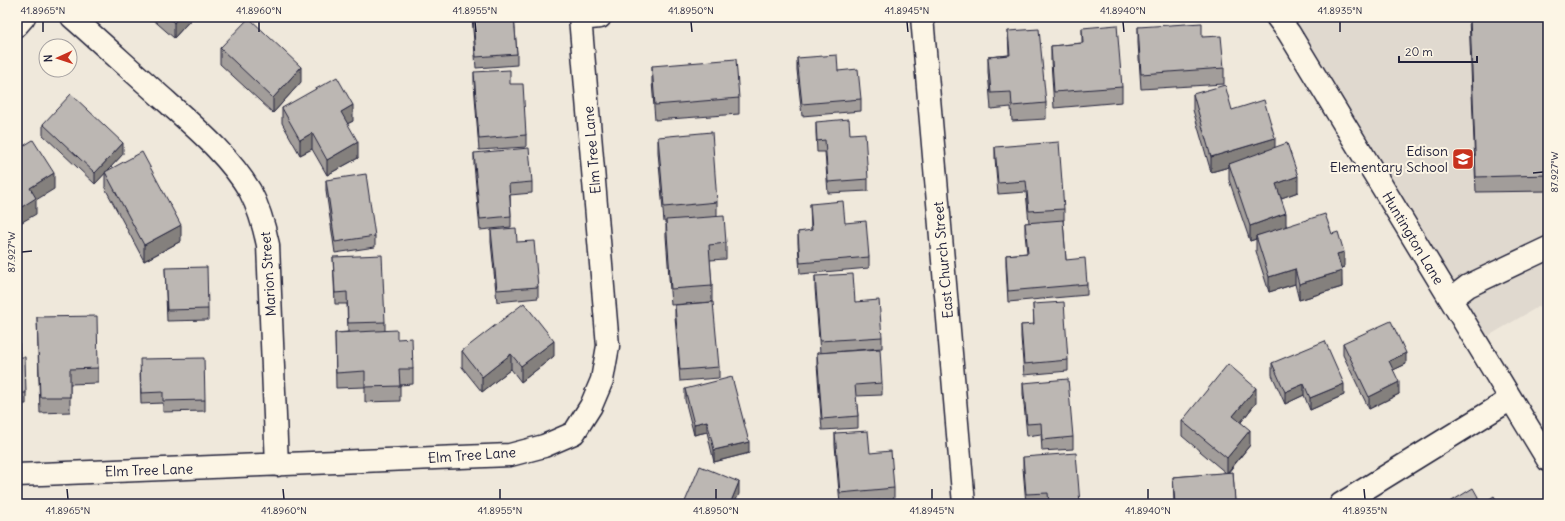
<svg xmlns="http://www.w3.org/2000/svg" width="1565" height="521" viewBox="0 0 1565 521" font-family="Delius,sans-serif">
  <rect width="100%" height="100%" fill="#efe8db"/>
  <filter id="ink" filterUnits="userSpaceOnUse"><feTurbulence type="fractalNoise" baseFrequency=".025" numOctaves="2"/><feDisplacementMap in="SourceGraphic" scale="8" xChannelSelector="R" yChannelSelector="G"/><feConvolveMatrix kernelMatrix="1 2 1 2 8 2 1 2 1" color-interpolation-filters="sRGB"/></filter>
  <g filter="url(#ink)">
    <path fill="#e0d9cf" d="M1292 17H1548V301L1485 338Z"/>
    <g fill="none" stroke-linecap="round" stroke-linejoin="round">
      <g stroke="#22223b" stroke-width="25">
        <path id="minor" d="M72 17C104 45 135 74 167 102 197 129 229 156 250 191 259 208 264 226 268 245L277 465
          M922 17 964 504
          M1277 17 1289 33 1548 460
          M580 19 600 17
          M17 25 24 17
          M1451 299 1468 286 1548 248
          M17 475 510 455 544 446 574 433 591 406 602 380 608 346 580 17
          M1341 504 1511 399"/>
      </g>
      <use href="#minor" stroke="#fcf5e5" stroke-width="22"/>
    </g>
    <path fill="#a29d9a" stroke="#22223b" d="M150 17H193L174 38Z
      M472 17H514L517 54V65L476 68Z
      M1469 17H1548V191L1476 192Z
      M1138 27 1202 37 1224 68V84L1141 89 1138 43Z
      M1082 28 1122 87V102L1054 108 1051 61V46L1082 43Z
      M1008 31 1046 103V119L1012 121 1011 107 991 109 988 72V57L1009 55Z
      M220 48 301 82 273 113 220 64Z
      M797 58 838 71 861 99V111L802 116 797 70Z
      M652 66 739 98V114L655 120 652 82Z
      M474 72 510 84 526 135V147L479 150 474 83Z
      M1193 94 1232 110 1275 148 1298 192 1281 198 1286 226 1332 234 1344 267 1341 268 1342 287 1299 300 1295 284 1269 292 1256 251V239L1250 241 1229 180V167L1211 172 1193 110Z
      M282 108 353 121 347 124 358 158 327 175 312 149 300 155 282 123Z
      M816 122 868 179V191L828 193 825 152H817L816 133Z
      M43 124 123 154 106 172 181 241 144 261 105 188V173L95 184 43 135Z
      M658 137 717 202V216L726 243V259L710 260 712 286V302L671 305 666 236V222H664L658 152Z
      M995 147 1064 209V220H1063L1066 260 1087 284V295L1008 302 1006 266V255L1027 253 1025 234V223H1029L1026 192 998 194 995 158Z
      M474 153 532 182V193L510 195 511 216V227L480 230 474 164Z
      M326 180 375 236V247L335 253 326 191Z
      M810 204 845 223 869 257V268L800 274 798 243V232L811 231Z
      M491 230 517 242 538 287V298L497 302 491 242Z
      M333 257 385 322V331L397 339 413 369V384L400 385V401L365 402V387L336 388 335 333 348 332 347 304H335Z
      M165 268 208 309V320L167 321Z
      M815 276 855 302 882 337V348L820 353 815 288Z
      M1033 304 1068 360V371L1024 375 1021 337V325H1034Z
      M675 305 719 367V378L680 381 675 316Z
      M37 317 98 368V383L70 384V412L40 413Z
      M1548 322V340L1545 335V324Z
      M17 341 26 393V404H17Z
      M1343 343 1406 364 1393 370 1399 394 1369 409 1343 355Z
      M462 351 554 356 521 382 511 369 482 392 462 367Z
      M817 353 882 383V395L856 396 858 416V428L822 430 817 364Z
      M1272 363 1344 395 1310 410 1304 395 1285 404 1272 375Z
      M140 371 205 400V411L163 412V403L141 404Z
      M1023 383 1073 437V449L1042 451 1041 434 1027 436 1023 394Z
      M685 389 749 453 714 462 707 432 694 435 685 400Z
      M1256 403 1241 422 1250 445 1228 473 1233 472 1235 504H1174L1173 477 1226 473 1182 436V421Z
      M835 433 894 488V499L840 504 835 445Z
      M1023 457 1080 504H1026L1023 468Z"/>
    <path fill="#84807d" stroke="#22223b" d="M179 17H193L174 38V23Z
      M301 67V82L273 113V98Z
      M353 105V121L341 127V112Z
      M312 133V149L300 155V140Z
      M1275 138V153L1229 164V167L1211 172V157Z
      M358 142V158L327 175V160Z
      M123 143V154L95 184V173Z
      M54 173V189L36 200V214L17 225V210L30 188Z
      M1298 176V192L1276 200V184Z
      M1286 213V228L1256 236V239L1250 241V226Z
      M181 225V241L144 261V245Z
      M1344 252V267L1337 269V254Z
      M1295 269V284L1269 292V277Z
      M1342 271V287L1299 300V284Z
      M554 341V356L521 382V366Z
      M1406 353V364L1389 372V361Z
      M511 354V369L482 392V377Z
      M1399 382V394L1369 409V397Z
      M1304 384V395L1285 404V392Z
      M1344 384V395L1310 410V398Z
      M1256 388V403L1233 432V416Z
      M707 421V432L694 435V424Z
      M1250 430V445L1227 473V458Z
      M749 442V453L714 462V450Z
      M739 482V494L734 504H730Z"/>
    <path fill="#bcb7b3" stroke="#22223b" d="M168 17H179L174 23Z
      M473 17H514L517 54 476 57Z
      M1470 17H1548V175L1476 177Z
      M249 18 301 67 273 98 220 48Z
      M1202 23V37L1221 36 1224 68 1141 74 1138 27Z
      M1117 25 1122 87 1054 92 1051 46 1083 43 1082 28Z
      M1039 29 1046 103 1012 106 1011 92 991 93 988 57 1010 55 1008 31Z
      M837 55 838 71 858 69 861 99 802 104 797 58Z
      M736 59 739 98 655 105 652 66Z
      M510 70V84H523L526 135 479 139 474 72Z
      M337 77 353 105 341 112 358 142 327 160 312 133 300 140 282 108Z
      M1225 85 1232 110 1264 100 1275 138 1211 157 1193 94Z
      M71 94 123 143 95 173 43 124Z
      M849 119 850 134 865 133 868 179 828 182 825 140 817 141 816 122Z
      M712 132 717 202 664 207 658 137Z
      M33 140 54 173 30 188 36 198 17 210V150Z
      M1059 142 1064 209 1029 211 1026 181 998 183 995 147Z
      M1287 143 1298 176 1276 184 1286 213 1250 226 1229 164Z
      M529 148 532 182 509 184 511 216 480 219 474 153Z
      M142 152 181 225 144 245 105 172Z
      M366 174 375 236 335 242 326 180Z
      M843 201 845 223 866 221 869 257 800 263 798 232 812 230 810 204Z
      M1325 214 1332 234 1338 232 1344 252 1337 254 1342 271 1299 284 1295 269 1269 277 1256 236Z
      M724 216 726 243 709 245 712 286 671 289 666 220Z
      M1063 220 1066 260 1085 258 1087 284 1008 291 1006 255 1028 253 1025 223Z
      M516 228 517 242 534 241 538 287 497 290 491 230Z
      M382 255 385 322 348 323 347 292 335 293 333 257Z
      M207 267 208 309 167 310 165 268Z
      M853 274 855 302 879 300 882 337 820 341 815 276Z
      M713 302 719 367 680 370 675 305Z
      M1064 302 1068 360 1024 364 1021 325 1034 324 1033 304Z
      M524 303 554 341 521 366 511 354 482 377 462 351Z
      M97 316 98 368 70 369V397H40L37 317Z
      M1391 321 1406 353 1389 361 1399 382 1369 397 1343 343Z
      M1548 322V329L1545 324Z
      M397 330V339L412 338 413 369H399L400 386 365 387V371L336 373 335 333Z
      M17 341H19L20 357H25L26 393H17Z
      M1325 341 1344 384 1310 398 1304 384 1285 392 1272 363Z
      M880 349 882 383 855 385 858 416 822 419 817 353Z
      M204 358 205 400 163 401V392L141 393 140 359Z
      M1228 364 1256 388 1233 416 1250 430 1227 458 1182 421Z
      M732 377 749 442 714 450 707 421 694 424 685 389Z
      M1068 379 1073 437 1042 440 1041 423 1027 424 1023 383Z
      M868 431 870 453 891 451 894 488 840 493 835 433Z
      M1076 453 1080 504H1049L1048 493 1026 494 1023 457Z
      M700 466 739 482 730 504H684Z
      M1233 472 1235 501 1212 503V504H1175L1173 477Z
      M1473 488 1482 504 1494 496 1499 504H1447Z
      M878 502V504H854Z"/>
  </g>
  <path fill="none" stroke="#22223b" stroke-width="1.5" d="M43 22V32M259 22V32M475 22 476 32M691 22 692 32M907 22 908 32M1123 22 1124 32M1340 22V32M1533 173 1543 172M22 252 32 251M67 489 68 499M283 489 284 499M500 489V499M716 489V499M932 489V499M1148 489V499M1364 489 1365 499"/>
  <defs>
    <g id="school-square" transform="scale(1.15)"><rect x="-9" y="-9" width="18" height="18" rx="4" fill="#c8321e" stroke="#fcf5e5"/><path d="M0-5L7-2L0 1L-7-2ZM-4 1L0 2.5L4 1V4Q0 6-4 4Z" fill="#fff"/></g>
  </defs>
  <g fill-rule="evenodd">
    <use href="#school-square" x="1463" y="159"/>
  </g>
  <g text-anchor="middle" stroke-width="4" stroke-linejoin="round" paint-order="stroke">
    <g font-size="14" fill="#22223b" stroke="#fcf5e5">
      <text transform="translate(592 150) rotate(-95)" y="5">Elm Tree Lane</text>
      <text transform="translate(1413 238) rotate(59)" y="5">Huntington Lane</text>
      <text transform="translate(943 260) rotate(-95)" y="5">East Church Street</text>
      <text transform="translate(268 274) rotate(-94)" y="5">Marion Street</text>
      <text transform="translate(472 455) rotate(-4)" y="5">Elm Tree Lane</text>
      <text transform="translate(149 470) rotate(-2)" y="5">Elm Tree Lane</text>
    </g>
    <g font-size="14" fill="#22223b" stroke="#fcf5e5" text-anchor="end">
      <text x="1448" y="156">Edison<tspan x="1448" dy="16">Elementary School</tspan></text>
    </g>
  </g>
  <rect width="1565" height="521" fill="none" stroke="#fcf5e5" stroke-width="44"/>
  <g transform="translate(58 58) rotate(267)"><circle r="19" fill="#fcf5e5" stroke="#a5a1a1"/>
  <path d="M0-3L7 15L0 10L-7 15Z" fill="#c8321e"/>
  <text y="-6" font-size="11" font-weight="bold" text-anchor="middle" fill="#22223b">N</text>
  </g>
  <path d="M1399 56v6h78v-6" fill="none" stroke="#22223b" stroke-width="2"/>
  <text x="1405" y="56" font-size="12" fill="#22223b" stroke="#fcf5e5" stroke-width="3" paint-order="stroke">20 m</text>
  <rect x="22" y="22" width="1521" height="477" fill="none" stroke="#22223b" stroke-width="1.5"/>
  <g font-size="10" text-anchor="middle" fill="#22223b">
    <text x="43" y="14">41.8965°N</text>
    <text x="259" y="14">41.8960°N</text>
    <text x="475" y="14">41.8955°N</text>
    <text x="691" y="14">41.8950°N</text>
    <text x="907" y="14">41.8945°N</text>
    <text x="1123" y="14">41.8940°N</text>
    <text x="1340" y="14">41.8935°N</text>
    <text transform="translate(1554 172) rotate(-90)" y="4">87.927°W</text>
    <text transform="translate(11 252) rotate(-90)" y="4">87.927°W</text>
    <text x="68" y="514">41.8965°N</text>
    <text x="284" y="514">41.8960°N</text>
    <text x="500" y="514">41.8955°N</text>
    <text x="716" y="514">41.8950°N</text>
    <text x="932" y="514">41.8945°N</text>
    <text x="1148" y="514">41.8940°N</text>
    <text x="1365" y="514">41.8935°N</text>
  </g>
</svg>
